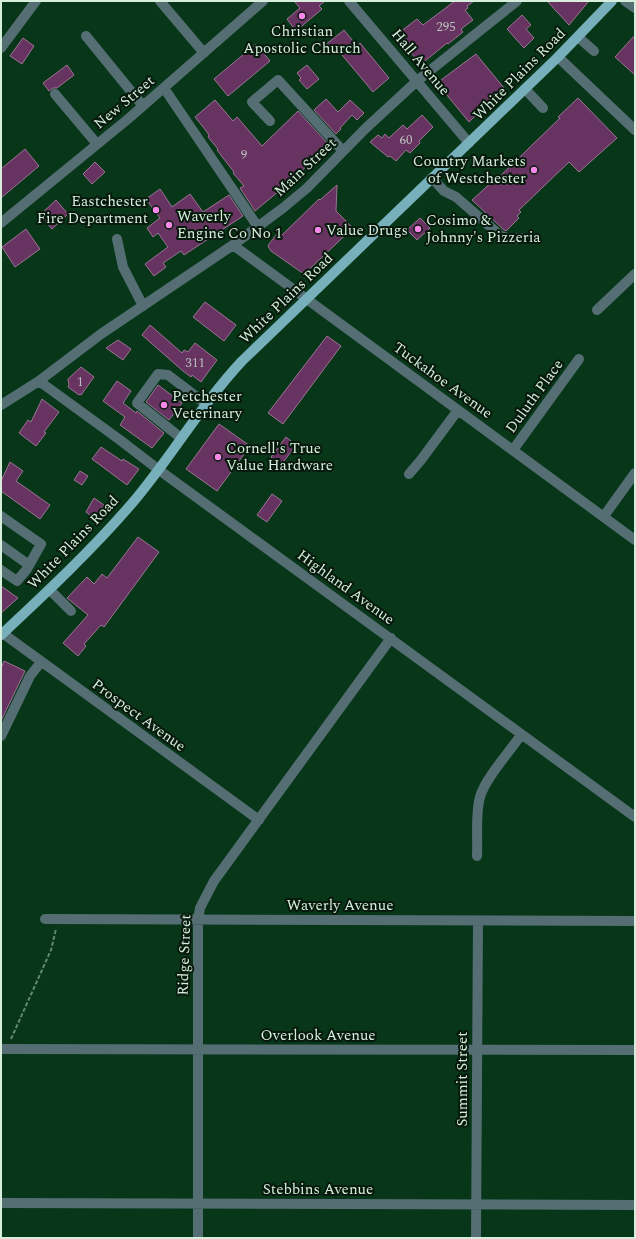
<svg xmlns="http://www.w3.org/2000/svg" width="636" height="1239" viewBox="0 0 636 1239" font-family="Spectral,serif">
  <rect width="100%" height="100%" fill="#073619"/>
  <path fill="#673360" stroke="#9d7496" d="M294 1H325L319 6 322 9 296 31 287 19 300 8Z
    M455 1H474L467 6 468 8 465 10 473 20 461 29 463 32 448 44 447 43 425 61 417 60 396 35 417 19 423 25Z
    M547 1H589L569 25Z
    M522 15 531 25 526 29 534 38 524 48 507 29Z
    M344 30 357 46 360 43 389 78 373 92 337 49 331 54 324 46Z
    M635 35V75L615 57Z
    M23 38 34 46 22 64 10 56Z
    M256 44 270 61 228 96 214 79Z
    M476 54 504 88 469 122 437 83Z
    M67 65 74 75 57 88H53L49 91 43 83Z
    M307 65 319 79 307 89 299 80 301 78 297 73Z
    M578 98 617 138 579 172 569 162 519 210 521 212 517 216 519 218 506 231 504 230 472 200 493 181 494 182 560 118 558 117Z
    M326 99 338 112 350 100 364 113 357 120 352 115 340 128 341 129 336 134 314 110Z
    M215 100 233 121 237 117 262 146 298 111 329 145 291 181 255 211 240 188 244 186 233 173 234 172 223 158 217 150 218 149 208 137 209 135 204 128 195 117Z
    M422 115 433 127 419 141 420 143 410 153 406 150 396 161 390 156 388 157 370 142 378 135 382 138 385 134 389 138 403 125 407 129Z
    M25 149 39 166 1 198V169Z
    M95 162 105 172 92 184 83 174Z
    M337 185 336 211 353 228 304 274 271 251 268 246 269 244 278 233 281 236 319 199 320 200Z
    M160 189 172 207 190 194 203 212 229 195 243 216 184 255 181 251 163 263 166 267 154 276 145 264 168 247 158 233 153 237 147 228 160 218 146 199Z
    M56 200 68 214 52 229 40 215Z
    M420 218 430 228 417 240 407 230Z
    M26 229 40 249 15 267 2 247Z
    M205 302 236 325 224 341 193 317Z
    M150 325 182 353 184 350 188 352 195 343 217 360 201 382 192 375 191 377 183 371 142 335Z
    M327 336 341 346 283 424 268 413Z
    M118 340 131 349 123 360 106 348Z
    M81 367 94 377 81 395 80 394 79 395 68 387 69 385 68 379Z
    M117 381 131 391 123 403 136 413 137 411 164 433 152 448 120 425 125 417 103 401Z
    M158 385 182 403 169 420 146 402Z
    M42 399 59 412 44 432 46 433 36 446 19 433 28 420 31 422Z
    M219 424 250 446 217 491 186 469Z
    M286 437 296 445 281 465 271 457Z
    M101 447 122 461 123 459 139 469 127 485 92 459Z
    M10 462 23 471 16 481 50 505 40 519 1 491V481Z
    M80 471 88 476 82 485 74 480Z
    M272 494 282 501 267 522 257 515Z
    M94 498 104 505 94 518 86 512Z
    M138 537 159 552 104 627 101 625 84 644 86 646 78 656 63 643 88 615 67 598 87 577 94 584 102 574 107 578Z
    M1 586 18 598 1 613Z
    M4 661 25 671 1 721V668Z"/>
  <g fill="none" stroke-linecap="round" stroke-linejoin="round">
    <path stroke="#648970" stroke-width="2" stroke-dasharray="4 2" stroke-linecap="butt" d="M11 1039 51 950 56 929"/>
    <path stroke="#546e73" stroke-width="10" d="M160 1 204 53
      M349 1 469 143
      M625 1 635 8
      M86 36 143 106
      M578 37 594 51
      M1 48 36 1
      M558 57 635 130
      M164 88 258 227
      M525 89 543 108
      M55 94 97 144
      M270 121 252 102 278 80 343 151
      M432 178 444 191 456 197 501 236 511 239 521 238
      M1 223 128 119 263 1
      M117 239 123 267 143 306
      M233 245 635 540
      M597 310 635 274
      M39 381 120 440 159 470 635 817
      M1 405 39 381 101 334 233 245 283 208 307 188 366 128 417 81 517 1
      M181 438 137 403 158 374 168 375 206 404
      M513 450 579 359
      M409 474 421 460 458 410
      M1 516 41 544 27 569 17 581 1 570
      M604 516 635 473
      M1 545 29 565
      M50 590 71 611
      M1 632 259 820
      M1 736 30 676 41 662
      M477 856C478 838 475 814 480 797 485 779 510 751 521 735
      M45 919 635 921
      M1 1049 635 1050
      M1 1203 635 1205
      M198 1238V920L200 908 214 881 391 638
      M476 1238 478 921"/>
    <path stroke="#77afba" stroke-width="10" d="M1 635C47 592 93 549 134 501 172 456 201 405 242 361L558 57 612 1"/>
  </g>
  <g fill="#f888ea" stroke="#07190c" stroke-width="1.5">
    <circle cx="302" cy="16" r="4"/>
    <circle cx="534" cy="170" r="4"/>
    <circle cx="156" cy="210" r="4"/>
    <circle cx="169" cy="225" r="4"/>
    <circle cx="418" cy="229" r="4"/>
    <circle cx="318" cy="230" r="4"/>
    <circle cx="164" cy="405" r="4"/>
    <circle cx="218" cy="457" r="4"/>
  </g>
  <g text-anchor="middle" stroke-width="4" stroke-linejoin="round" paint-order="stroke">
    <g font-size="13" fill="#babfbc">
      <text x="446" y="31">295</text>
      <text x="406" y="144">60</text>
      <text x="244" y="159">9</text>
      <text x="195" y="367">311</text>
      <text x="80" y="386">1</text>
    </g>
    <g font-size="15" fill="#d6eedb" stroke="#07190c" text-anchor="start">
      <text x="302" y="36" text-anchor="middle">Christian<tspan x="302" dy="17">Apostolic Church</tspan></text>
      <text x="526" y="166" text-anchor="end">Country Markets<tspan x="526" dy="17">of Westchester</tspan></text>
      <text x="148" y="206" text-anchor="end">Eastchester<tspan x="148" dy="17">Fire Department</tspan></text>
      <text x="177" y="221">Waverly<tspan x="177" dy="17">Engine Co No 1</tspan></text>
      <text x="426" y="225">Cosimo &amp;<tspan x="426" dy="17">Johnny's Pizzeria</tspan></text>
      <text x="326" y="235">Value Drugs</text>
      <text x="172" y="401">Petchester<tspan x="172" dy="17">Veterinary</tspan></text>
      <text x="226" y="453">Cornell's True<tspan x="226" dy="17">Value Hardware</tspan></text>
    </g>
    <g font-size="15" fill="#d6eedb" stroke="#07190c">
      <text transform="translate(421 62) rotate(50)" y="5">Hall Avenue</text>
      <text transform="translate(519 74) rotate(-45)" y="5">White Plains Road</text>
      <text transform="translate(124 102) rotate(-40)" y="5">New Street</text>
      <text transform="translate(305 167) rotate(-43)" y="5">Main Street</text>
      <text transform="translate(286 298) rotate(-44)" y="5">White Plains Road</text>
      <text transform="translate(443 380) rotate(36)" y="5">Tuckahoe Avenue</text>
      <text transform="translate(534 396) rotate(-54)" y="5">Duluth Place</text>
      <text transform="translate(73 542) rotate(-46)" y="5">White Plains Road</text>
      <text transform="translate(346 587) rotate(36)" y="5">Highland Avenue</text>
      <text transform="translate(139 715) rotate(36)" y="5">Prospect Avenue</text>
      <text x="340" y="910">Waverly Avenue</text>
      <text transform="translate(184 955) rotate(-88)" y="5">Ridge Street</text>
      <text x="318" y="1040">Overlook Avenue</text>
      <text transform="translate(462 1079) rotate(-90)" y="5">Summit Street</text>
      <text x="318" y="1194">Stebbins Avenue</text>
    </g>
  </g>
  <rect width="636" height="1239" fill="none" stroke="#d6eedb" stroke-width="4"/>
</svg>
